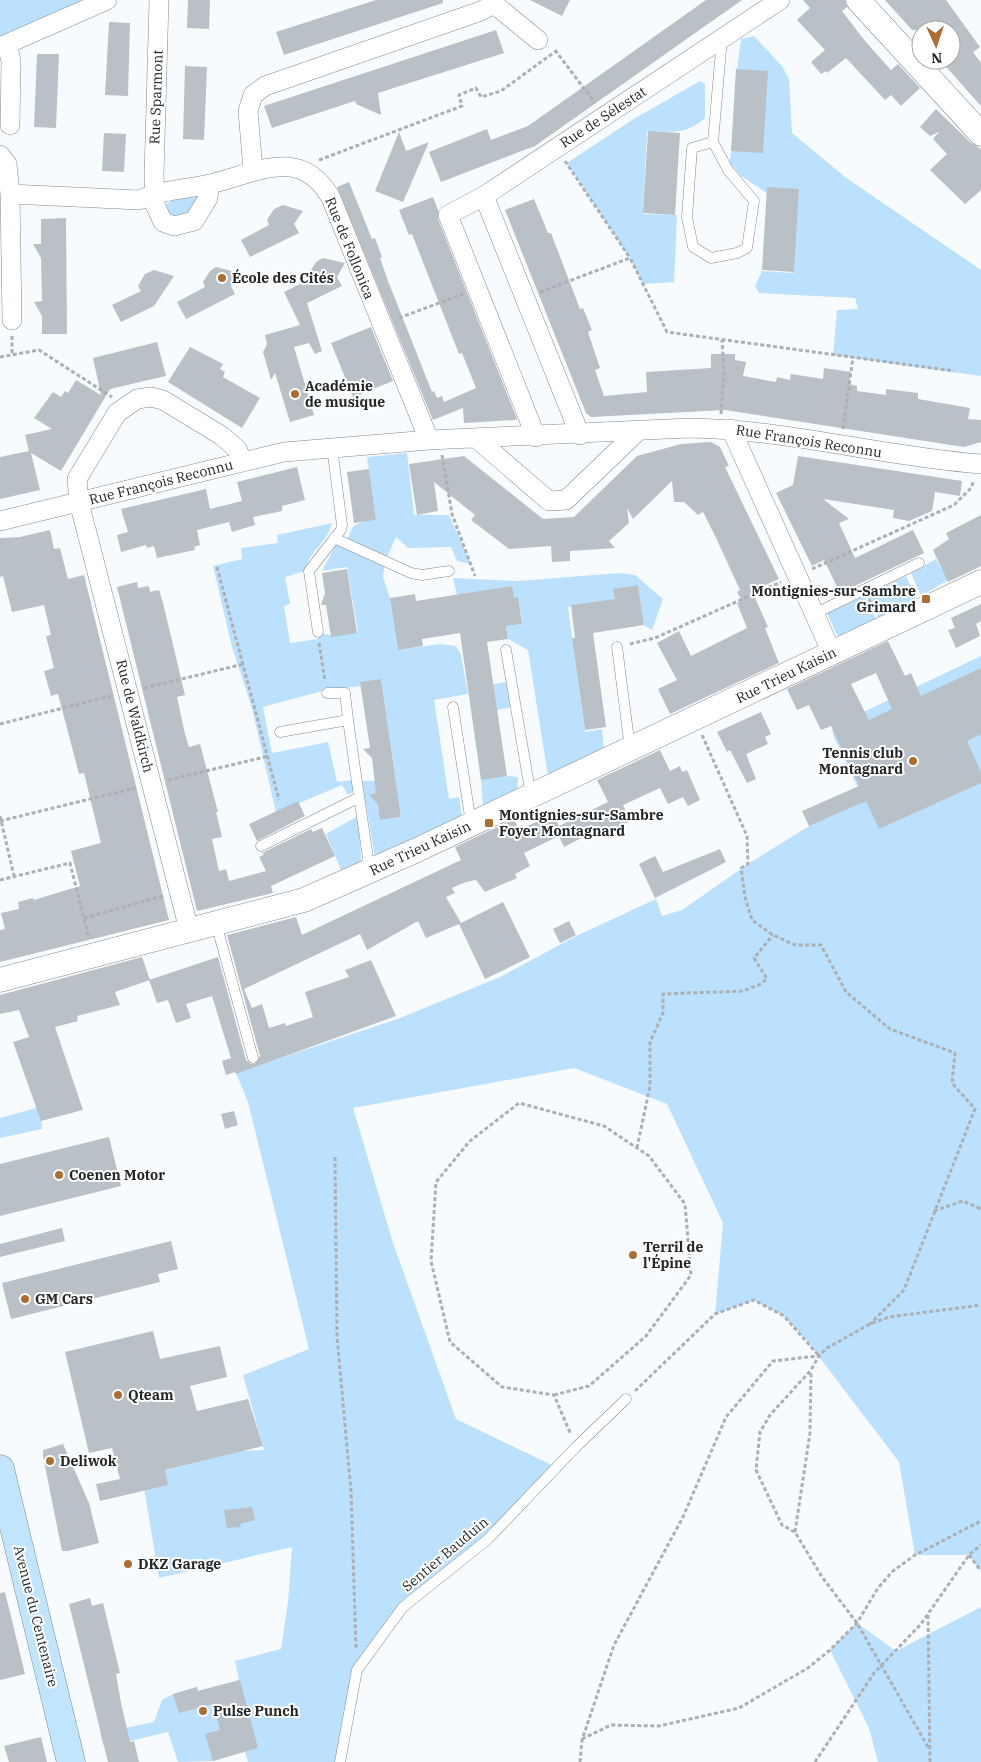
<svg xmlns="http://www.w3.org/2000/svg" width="981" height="1762" viewBox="0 0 981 1762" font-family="'IBM Plex Serif',serif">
  <rect width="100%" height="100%" fill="#f8fbfe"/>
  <path fill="#bce1fe" d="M0 0H99L81 11 0 37Z
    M754 36 782 66 789 79 792 133 845 177 981 270V376L833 355 837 310 858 309 855 298 759 293 755 286 762 271 793 273 799 190 768 194 741 176 729 162 732 150 737 70 741 39Z
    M700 81 705 84V118C684 136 672 131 647 132L643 214 677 215 674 282 643 284 630 258 567 163 632 120Z
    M198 196 192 211 180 219 165 215 166 205 175 198Z
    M407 453 414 515H449L471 564 457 561 451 547 408 548 396 537 385 562 383 577 390 598 398 650 441 644 456 646 461 655 468 694 434 700 449 799 459 797 462 818 375 857 362 781H375L381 820 401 817 381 680 362 686 326 690 263 707 272 753 328 742 337 782 352 780 355 791 348 795 342 785 276 813 252 708 232 647 213 566 242 559 241 548 278 543 277 535 332 523C327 544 310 549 305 571L285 577 290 604 284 606 290 643 318 639V632L333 636 358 632 347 567 322 571 337 543 346 545C352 523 354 523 376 520L367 457Z
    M936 559 948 580 921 596 911 573Z
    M620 573 635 575 663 599 652 630 644 625 638 585 614 590 615 600 568 607 585 732 602 729 604 751 548 776 528 650 508 639 506 626 522 624 518 598H514L511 586 457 595 453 578 517 581Z
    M906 576 916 598 879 618 869 594Z
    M864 596 876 619 840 636 837 635 827 613Z
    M981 656V1571L969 1555H915L899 1462 807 1341 784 1316 754 1300 715 1314 723 1223 667 1104 574 1068 353 1108 393 1243 456 1419 556 1467 487 1540 403 1607 357 1670 340 1762H248L245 1751 213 1761 178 1762 168 1732 104 1747 100 1733 154 1722 162 1700 173 1694 197 1687 198 1691 239 1680 235 1661 281 1649 288 1602 292 1547 159 1578 142 1476 241 1451 264 1450 243 1375 309 1349 248 1102 236 1073 400 1018 500 977 574 937 656 899 662 916 682 910 748 864 861 794 833 735 832 727Z
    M506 682 511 707 497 710 493 684Z
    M507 776 518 777 517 793 483 806 481 779Z
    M358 816 362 869 343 875 326 834Z
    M40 1107 42 1129 0 1138V1118Z
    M981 1607V1762H878L869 1728 830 1650 857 1623 896 1651Z"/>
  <path fill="#b9c0c6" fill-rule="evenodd" d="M188 0H210L209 29 187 28Z
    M376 0H443V3L284 55 276 32Z
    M530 0H570L562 16Z
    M706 0H742L535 146 441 182 429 152 487 129 491 140 528 126Z
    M803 0H845L847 7 842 11 865 41 891 70 898 64 920 88 901 106 891 95 885 100 846 58 827 73 826 71 821 74 811 62 825 50 797 20 810 8Z
    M885 0H946L980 47 973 52 981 63V106L940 60H951V30H912Z
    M109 22 130 23 128 96 105 95Z
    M496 30 504 53 378 93 381 115 356 104 355 101 272 128 264 106Z
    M37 54H59L56 128 34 127Z
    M185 66 207 67 204 140 183 139Z
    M736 69 768 71 763 153 731 151Z
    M936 109 971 143 981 149V190L965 204 930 170 947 154 933 139 939 132 930 136 920 127Z
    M648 131 680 133 675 215 643 213Z
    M399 132 406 151 429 142 403 202 375 191Z
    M104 133 126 134 124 172 102 171Z
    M349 182 372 239 375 238 382 257 380 258 388 281 432 392 434 391 437 398 442 396 444 402 476 388 462 353 459 354 412 234 409 235 399 210 433 197 438 210V219L517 419 515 420 464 423 463 408 433 420 337 187Z
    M767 187 799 189 794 272 762 270Z
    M534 199 548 233H551L580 309 583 308 592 330 588 332 600 368 595 370 604 396 647 392 646 372 711 368V354H735V360L746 362 743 376 776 382 777 377 790 380 791 374 823 379 824 368 851 372 849 384 857 386V391L886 395V389L918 393V399L970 408 968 419 981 420V442L964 447 725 410 591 417 586 413 505 210Z
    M283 205 303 211 294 224 299 233 250 257 241 240 269 225 267 220 274 209Z
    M66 218 67 334H42V316L34 302 42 301 41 258 33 244H41V219Z
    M323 258 345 263 337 277 342 286 307 303 322 351 315 354 309 343 294 347 314 415 290 422 275 373 271 380 263 352 267 344 265 335 300 325 284 292 312 278 309 273 316 262Z
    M216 267 239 273 231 286 235 294 186 319 177 302 205 287 203 282 210 271Z
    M154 270 174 276 154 306 121 322 112 305 141 291 138 286 145 274Z
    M371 327 393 381 353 397 331 343Z
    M157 342 166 376 110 389 61 471 31 453 40 490 0 499V457L29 451 25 435 52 429 34 418 53 392 61 397 65 391 68 393 76 380 101 395 93 358Z
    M190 347 223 364 220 369 225 372 223 377 260 398 242 428 168 382Z
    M711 442 720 447 729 466 725 467 779 579 752 591 768 627 765 628 779 663 670 714 658 689 677 680 657 643 679 631 691 656 747 628 737 603 742 601 737 592 740 590 717 540 703 512 698 515 684 502H674L672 481 633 519 627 508 629 523 609 541 615 548 570 551V561L552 562 551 546 509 549 471 520 475 515 434 482 438 511 417 515 409 464 464 456 543 519 574 517 637 456 681 444Z
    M798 456 962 481 960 496 935 492 932 511 909 521 893 518 894 510 823 499 849 519 839 523 855 558 913 530 924 553 840 593 824 560 812 566 776 493 793 485Z
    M297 467 305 500 282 506V511L253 517 255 525 232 532 229 522 197 530 200 545 194 547 195 550 157 558 154 546 147 548 146 545 121 552 117 535 128 532 121 509 206 489 210 509 242 501 237 482Z
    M369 469 376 520 354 523 347 472Z
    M981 515V566L948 582 933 550 949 539 946 533Z
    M50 530 54 549 60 548 68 579 84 575 169 920 0 962V930L5 929 1 913 19 909 18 902 33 898 34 900 80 886 71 851 101 843 84 773 79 774 58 694 51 696 44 671 54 668 46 636 51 635 44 605 12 612 3 576 0 577V538L20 537Z
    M347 569 357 633 331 637 326 605H321L325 593 322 573Z
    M137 582 138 588 149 586 150 592 159 590 163 603 185 695 177 697 185 734 189 747 200 744 218 812H216L222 837 212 839 219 871 226 869 229 881 266 871 259 857 264 855 262 853 311 829 313 832 322 828 335 856 271 886 273 893 197 911 117 587Z
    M638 585 644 625 593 633 606 727 585 730 572 638H575L571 605 615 599 613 589Z
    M512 586 514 598 518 597 522 624 506 626 508 639 487 642 507 776 481 780 460 633 422 639 423 646 398 650 390 598 415 594 416 601Z
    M981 604V621L976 624 980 636 956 648 948 630 955 628 951 618Z
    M888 641 905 676 911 673 921 696 981 668V734L967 741 981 772V783L879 829 866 801 809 826 802 811 859 786 831 726 821 730 809 705 797 710 787 689ZM876 673 892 709 869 720 851 684Z
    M381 679 401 817 380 820 378 804 369 795 376 793 372 758 363 749 370 748 360 682Z
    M761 712 771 734 765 737 768 744 746 754 756 779 747 783 730 750 727 752 717 732Z
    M660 750 670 771 680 766 682 772 687 770 700 800 688 806 683 797 668 804 660 788 623 805 630 821 610 832 598 837 595 831 564 847 559 836 524 853 530 866 515 874 517 878 485 892 476 880 466 882 452 888 455 893 446 897 461 923 503 902 530 957 518 963 485 979 459 924 426 938 418 921 367 950 360 934 244 989 252 1008 262 1004 269 1028 285 1023 286 1026 313 1017 305 992 349 977 345 970 371 960 396 1016 236 1074 235 1072 226 1075 222 1061 231 1058 212 996 186 1004 191 1018 176 1023 168 1000 157 1003 149 980 218 957 246 1060 251 1064H255L260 1056 227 935 296 917 302 935 461 860 455 847 514 819 519 830 553 814 559 826 608 802 597 780Z
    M298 801 305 816 257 841 249 824Z
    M720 849 726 862 655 898 639 864 655 856 663 872Z
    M569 921 576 935 560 943 553 929Z
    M142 957 150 980 115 992 120 1005 77 1016 78 1021 55 1027 83 1110 41 1121 13 1042 29 1037 19 1010 0 1014V995Z
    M234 1111 238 1125 225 1129 221 1114Z
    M109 1137 121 1186 0 1216V1164Z
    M62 1228 65 1241 0 1257V1244Z
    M171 1241 178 1269 158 1274 160 1282 11 1319 2 1283Z
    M153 1331 160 1359 220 1346 227 1377 190 1386 197 1411 248 1399 263 1446 165 1470 168 1485 100 1501 96 1484 120 1479 112 1448 89 1453 65 1352Z
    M63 1444 89 1503 99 1543 68 1551H62L43 1456V1450Z
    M252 1507 255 1520 240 1524 241 1527 227 1528 224 1510Z
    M5 1592 25 1674 0 1680V1593Z
    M90 1598 92 1606 103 1603 120 1673 116 1674 121 1703 130 1742 134 1741 139 1762H108L69 1604Z
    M240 1680 258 1748 213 1761 205 1734 220 1730 213 1704 179 1713 173 1694 197 1687 198 1691Z
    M41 1737 47 1762H9L4 1746Z"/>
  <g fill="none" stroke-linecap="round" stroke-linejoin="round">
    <g stroke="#82898e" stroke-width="11">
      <path id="service" d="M713 142 728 170 754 201 747 248 737 253 711 258 693 247 687 217 692 148 713 142 722 38
        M334 538 411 573 422 575 449 571
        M814 614 919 563
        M318 632 309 571 341 530 342 525 332 447
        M617 647 630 748
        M506 650 531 796
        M453 707 471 823
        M348 720 370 872
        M280 732 348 720 345 693H327
        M261 846 358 798
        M216 923 253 1058
        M340 1762 357 1670 403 1607 487 1540 576 1447 626 1399"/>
    </g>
    <g stroke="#82898e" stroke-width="20">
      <path id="minor" d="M159 0 154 176 155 205 163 222 174 226 194 221 208 198 209 184
        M494 4 538 40
        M7 44 11 61 10 125
        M0 47 107 0
        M0 155 7 164 10 194
        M253 170 248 111 253 95 265 86 481 11 494 4 491 0
        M484 196 580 435
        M12 320 10 194 139 200C162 190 186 189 210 184 255 174 300 144 331 198L429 440
        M731 429 832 653
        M536 437 448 215 484 196 780 0
        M477 439 549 501 566 500 637 432
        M0 521 284 452 429 440 689 428C787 429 883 457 981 464
        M189 930 79 502 77 479 117 413 137 399 151 397 163 400 222 436 237 449 243 462"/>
    </g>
    <g stroke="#82898e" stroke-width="25">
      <path id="tertiary" d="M858 0 981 134
        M0 980 304 900 417 850 981 582"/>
    </g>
    <g stroke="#82898e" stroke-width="29">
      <path id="secondary" d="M0 1469 71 1762"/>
    </g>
    <path stroke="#adb0b2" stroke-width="3" stroke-dasharray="4 2.5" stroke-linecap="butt" d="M555 50 595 103
      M319 160 462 106 459 95 476 88 481 97 501 91 556 51
      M565 161 630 258
      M540 292 630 258 667 332 954 371
      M399 318 463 294
      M12 336V355
      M0 357 39 350 112 397
      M721 414 724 372 722 340
      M843 429 853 357
      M442 455 452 514 475 576
      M217 567 279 800
      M812 569 954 505 971 488 974 480
      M869 599 875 612
      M319 643 325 681
      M630 644 655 638 781 582
      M144 688 244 664
      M0 724 111 696
      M702 735 747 836 748 864 741 868 745 897 752 920 773 935 795 945H821L846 992 890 1029 955 1053 952 1083 975 1109 904 1290 870 1324
      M168 780 269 756
      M0 816 14 876
      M0 821 135 788
      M0 880 70 863 89 938
      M84 918 163 896
      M637 1148 650 1086V1042L663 1013V994L743 991 759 985 767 979 754 958 773 935
      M335 1157 337 1337 351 1491 356 1648
      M934 1211 963 1201 981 1209
      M635 1391 715 1314 754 1300 784 1316 819 1356
      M554 1395 589 1386 646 1336 691 1275 685 1204 649 1156 604 1126 519 1103 470 1141 436 1182 431 1261 450 1342 502 1387 554 1395 571 1435
      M795 1532 810 1433 811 1371
      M969 1555 981 1571
      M928 1615 930 1762
      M582 1739 611 1725 659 1726 739 1708 808 1668 830 1650 857 1623 878 1588 893 1571 915 1555 981 1521
      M928 1747 857 1623 822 1577 795 1532 782 1525 756 1470 760 1432 770 1415 811 1370 819 1356 827 1348 870 1324 889 1317 981 1305
      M580 1762 582 1740 614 1645 683 1517 726 1417 773 1361 818 1356
      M815 1762 874 1673 921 1624 969 1555 981 1545"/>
    <use href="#service" stroke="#fff" stroke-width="10"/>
    <use href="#minor" stroke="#fff" stroke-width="19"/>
    <use href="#tertiary" stroke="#fff" stroke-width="24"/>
    <use href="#secondary" stroke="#c1e5fd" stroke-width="28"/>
  </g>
  <g fill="#ab6e32" stroke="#fff" stroke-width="2">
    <circle cx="222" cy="278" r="5"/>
    <circle cx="295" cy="394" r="5"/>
    <rect x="921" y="594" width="10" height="10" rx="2.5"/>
    <circle cx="913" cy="761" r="5"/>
    <rect x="484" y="818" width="10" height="10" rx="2.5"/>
    <circle cx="59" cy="1175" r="5"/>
    <circle cx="633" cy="1255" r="5"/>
    <circle cx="25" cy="1299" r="5"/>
    <circle cx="118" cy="1395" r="5"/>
    <circle cx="50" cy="1461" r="5"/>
    <circle cx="128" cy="1564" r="5"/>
    <circle cx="203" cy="1711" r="5"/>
  </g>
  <g text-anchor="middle" stroke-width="4" stroke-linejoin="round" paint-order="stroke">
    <g font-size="14" fill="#242729" stroke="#fff">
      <text transform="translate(156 97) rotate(-88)" y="5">Rue Sparmont</text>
      <text transform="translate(603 117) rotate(-33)" y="5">Rue de Sélestat</text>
      <text transform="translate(350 248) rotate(68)" y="5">Rue de Follonica</text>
      <text transform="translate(809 441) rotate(9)" y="5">Rue François Reconnu</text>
      <text transform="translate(161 482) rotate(-14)" y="5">Rue François Reconnu</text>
      <text transform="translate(786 675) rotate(-26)" y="5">Rue Trieu Kaisin</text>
      <text transform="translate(135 716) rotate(76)" y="5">Rue de Waldkirch</text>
      <text transform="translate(420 848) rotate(-25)" y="5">Rue Trieu Kaisin</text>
      <text transform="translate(445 1554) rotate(-40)" y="5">Sentier Bauduin</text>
      <text transform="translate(36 1616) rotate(76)" y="5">Avenue du Centenaire</text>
    </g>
    <g font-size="14" font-weight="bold" fill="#242729" stroke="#fff" text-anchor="start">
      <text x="232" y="283">École des Cités</text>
      <text x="305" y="391">Académie<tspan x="305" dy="16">de musique</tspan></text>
      <text x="916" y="596" text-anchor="end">Montignies-sur-Sambre<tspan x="916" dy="16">Grimard</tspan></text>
      <text x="903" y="758" text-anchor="end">Tennis club<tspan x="903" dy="16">Montagnard</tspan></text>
      <text x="499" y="820">Montignies-sur-Sambre<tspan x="499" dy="16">Foyer Montagnard</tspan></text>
      <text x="69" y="1180">Coenen Motor</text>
      <text x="643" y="1252">Terril de<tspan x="643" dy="16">l'Épine</tspan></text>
      <text x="35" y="1304">GM Cars</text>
      <text x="128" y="1400">Qteam</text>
      <text x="60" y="1466">Deliwok</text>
      <text x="138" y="1569">DKZ Garage</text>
      <text x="213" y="1716">Pulse Punch</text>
    </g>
  </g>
  <g transform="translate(936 45) rotate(177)"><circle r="24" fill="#ffffff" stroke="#a7a9a9"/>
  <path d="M0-4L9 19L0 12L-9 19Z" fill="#ab6e32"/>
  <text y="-8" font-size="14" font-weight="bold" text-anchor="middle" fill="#242729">N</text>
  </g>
</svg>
